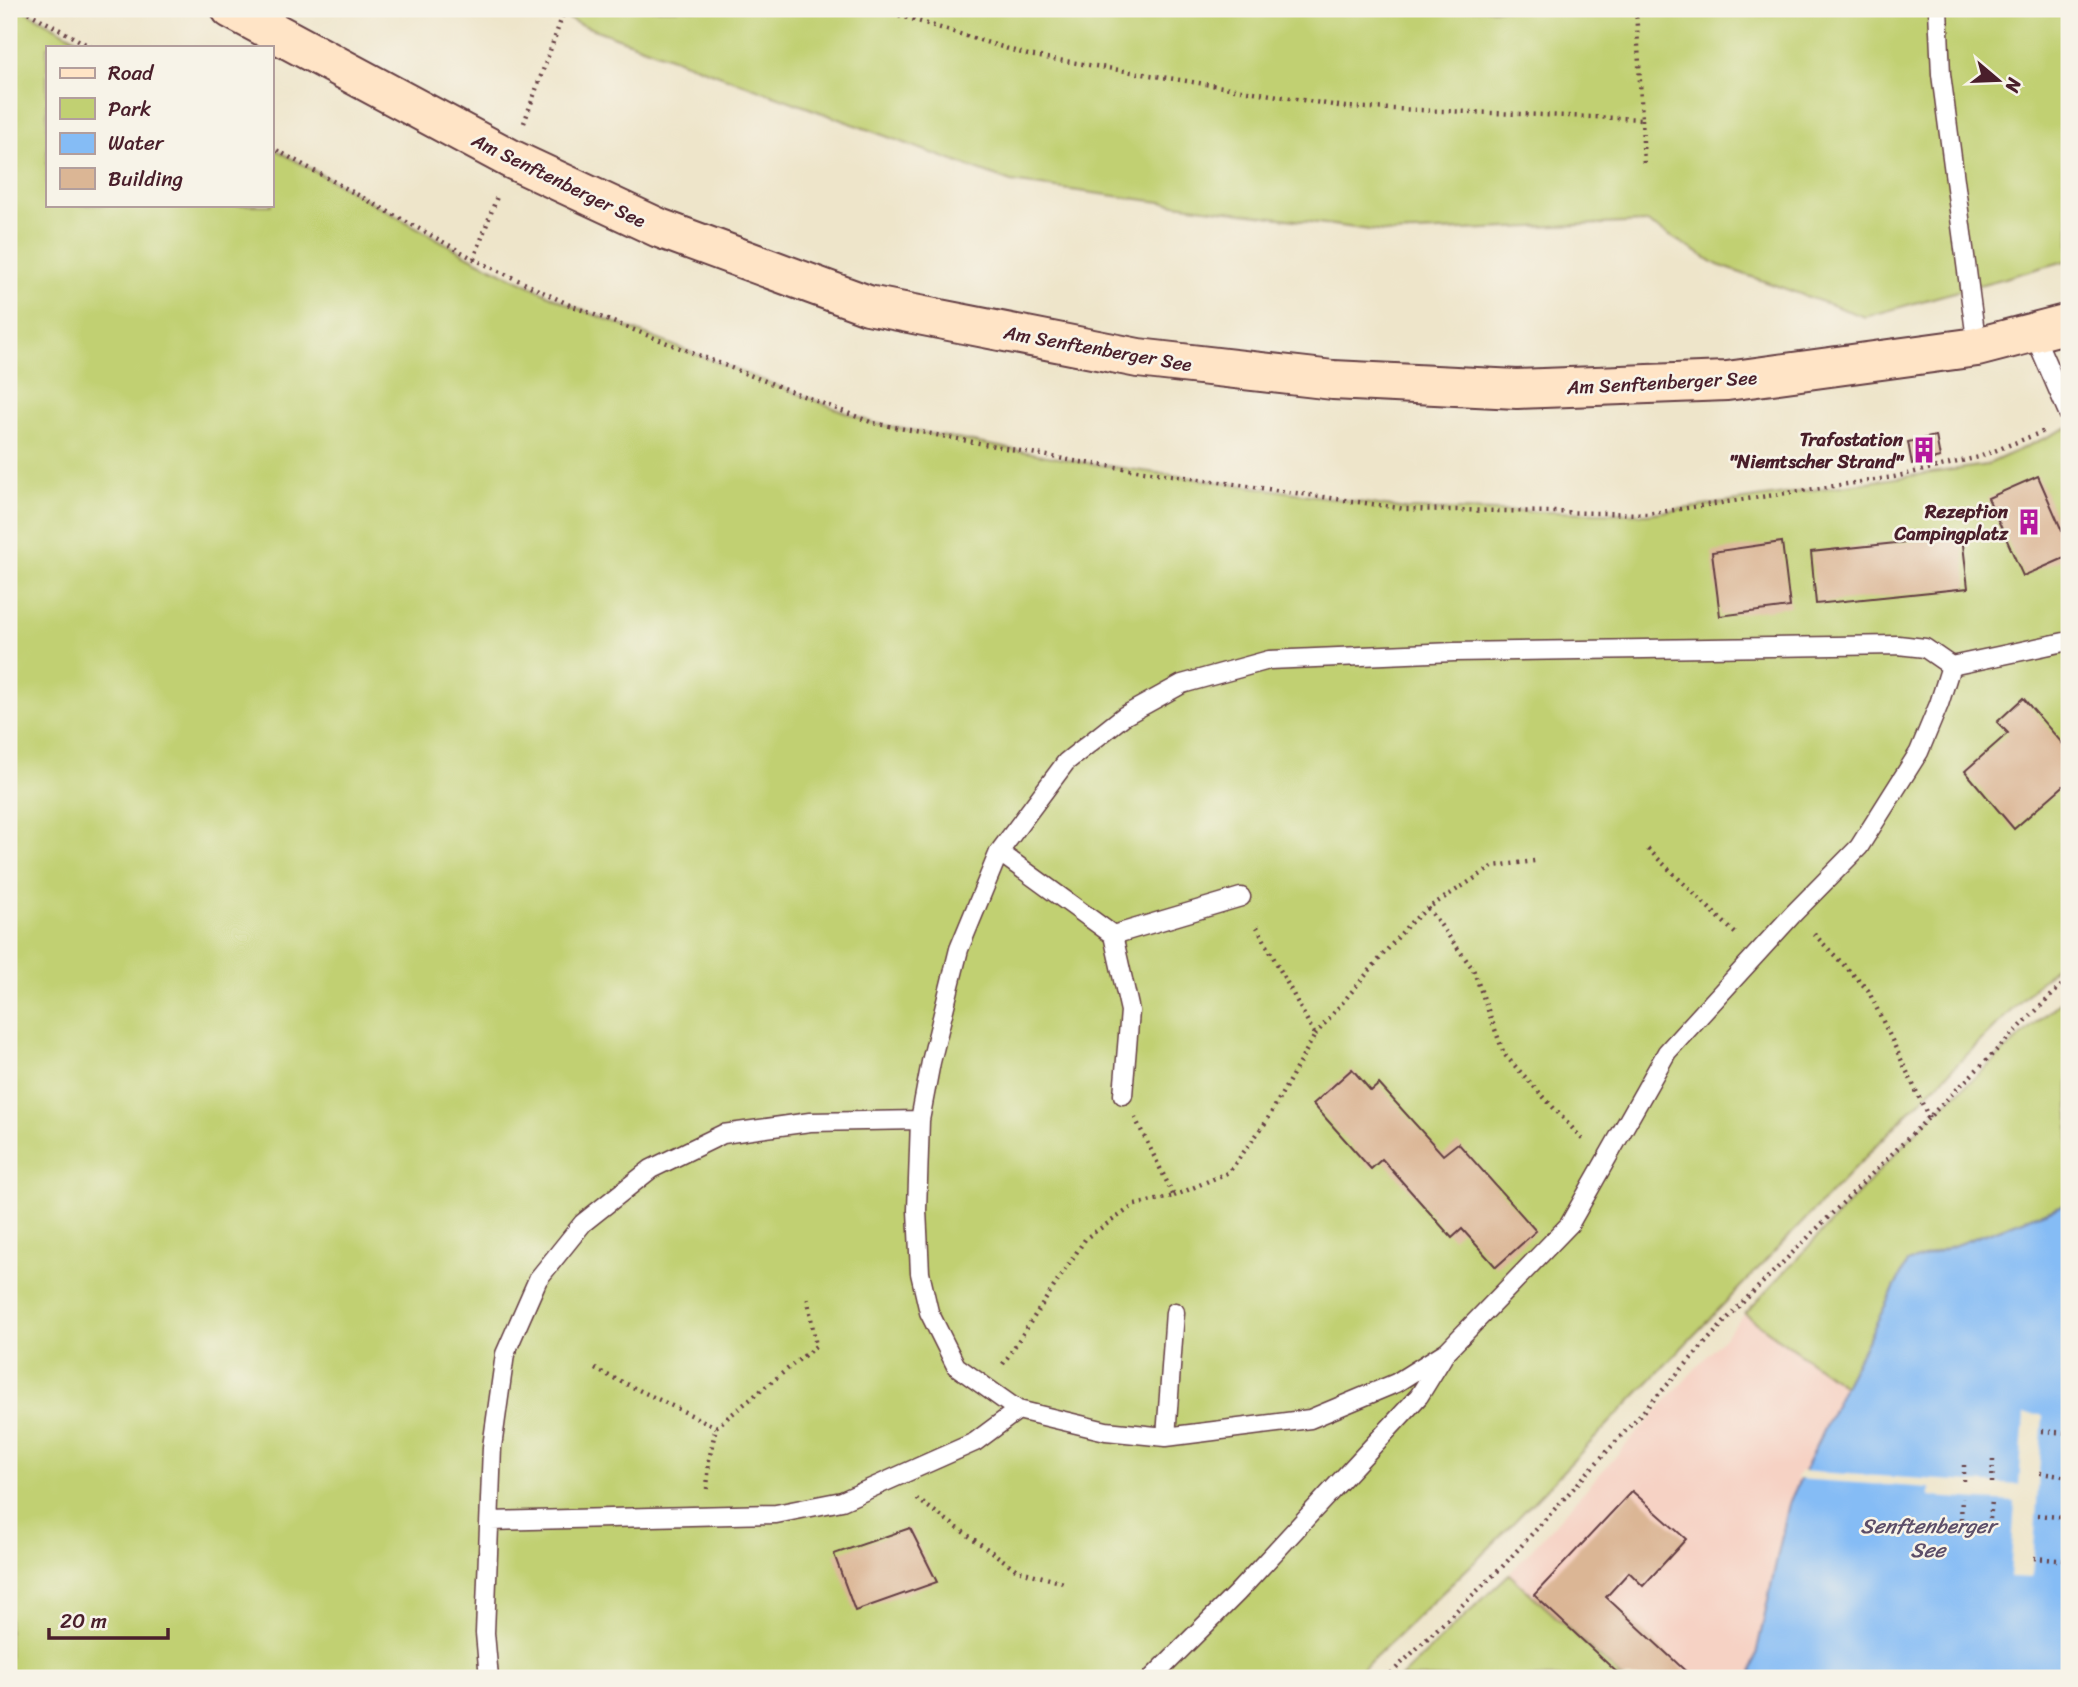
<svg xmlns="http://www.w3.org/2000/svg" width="2078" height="1687" viewBox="0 0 2078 1687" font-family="Sriracha,sans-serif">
  <rect width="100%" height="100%" fill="#f7f3e8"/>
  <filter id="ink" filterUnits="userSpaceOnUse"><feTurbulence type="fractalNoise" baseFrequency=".0143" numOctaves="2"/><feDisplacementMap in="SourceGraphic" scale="14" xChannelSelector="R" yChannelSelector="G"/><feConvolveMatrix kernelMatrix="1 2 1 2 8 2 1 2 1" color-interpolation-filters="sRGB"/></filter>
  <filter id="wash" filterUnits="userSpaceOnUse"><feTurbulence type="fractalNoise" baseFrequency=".00686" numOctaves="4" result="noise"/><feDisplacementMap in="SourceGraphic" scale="28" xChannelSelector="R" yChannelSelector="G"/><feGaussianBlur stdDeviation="1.57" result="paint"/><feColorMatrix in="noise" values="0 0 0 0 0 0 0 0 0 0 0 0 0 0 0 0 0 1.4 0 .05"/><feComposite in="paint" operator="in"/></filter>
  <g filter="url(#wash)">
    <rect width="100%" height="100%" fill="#eee5ca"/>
    <path fill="#f6d2c4" d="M1745 1314 1844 1386 1789 1503 1751 1678H1623L1509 1574Z"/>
    <path fill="#c1d072" stroke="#86784e" stroke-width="2" d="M9 9H22L91 47H47V205H271V147L474 259 572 306 873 423 1074 461 1406 509 1647 514 1986 465 2069 427V953L1904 1117 1486 1551 1353 1678H9Z
      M550 9H2069V260L1865 317 1718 265 1647 222 1392 233 1011 182 577 23Z
      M2069 994V1203L1907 1263 1844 1386 1745 1314 1929 1118Z
      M1509 1574 1623 1678H1400Z"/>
    <path fill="#85bcf5" stroke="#686e90" stroke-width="2" d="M2069 1203V1678H1751L1789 1503 1844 1386 1907 1263Z"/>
    <path fill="#eee5ca" d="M2024 1414 2043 1415 2032 1578 2010 1577 2015 1502 1930 1497V1488L1796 1479 1800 1471 2019 1485Z"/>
    <g id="blocks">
      <path fill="#dbb695" d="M1936 436 1940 458 1912 464 1908 442Z
        M2038 476 2069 547V556L2023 576 1988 498Z
        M1962 536 1968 588 1816 604 1811 552Z
        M1782 542 1790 607 1720 616 1712 552Z
        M2023 698 2069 751V781L2014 829 1965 771 2008 733 1997 722Z
        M1352 1069 1371 1091 1379 1084 1443 1155 1458 1143 1536 1231 1496 1267 1462 1229 1452 1238 1382 1159 1371 1169 1313 1104Z
        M1632 1491 1686 1539 1643 1586 1629 1572 1606 1597 1693 1678H1623L1534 1595Z
        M910 1528 937 1582 855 1611 834 1554Z"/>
    </g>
  </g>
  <g filter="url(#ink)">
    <use href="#blocks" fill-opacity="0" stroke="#633d43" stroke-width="2"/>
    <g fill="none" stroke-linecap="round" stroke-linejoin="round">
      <g stroke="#633d43" stroke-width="21">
        <path id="lane" d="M1938 9 1941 74 1977 347
          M2033 332 2069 415
          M1951 666 1939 704 1919 752 1859 847 1794 913 1667 1052 1569 1225 1447 1351 1396 1383 1310 1419 1166 1437 1106 1431 1018 1410 956 1366 929 1312 920 1273 917 1210 920 1120 931 1062 959 949 999 852 1066 762 1124 716 1182 684 1269 660 1454 652 1898 645 1925 648 1951 666 2069 641
          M999 852 1113 935 1241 897
          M1113 935 1130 1011 1123 1095
          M1166 1437 1175 1312
          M491 1521 776 1514 842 1501 975 1442 1018 1410
          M489 1678 485 1633 492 1447 505 1354 538 1279 583 1223 651 1169 723 1134 810 1122 920 1120
          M1152 1678 1237 1593 1419 1396 1443 1357"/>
      </g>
      <g stroke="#633d43" stroke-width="42">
        <path id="secondary" d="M231 9 511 159 659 228 868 305 1138 358 1333 380 1517 389 1727 381 1977 347 2069 323"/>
      </g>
      <path stroke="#633d43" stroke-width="4.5" stroke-dasharray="2 5" stroke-linecap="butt" d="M22 9 91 47
        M879 9 1028 55 1345 107 1642 119 1636 9
        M1642 119 1644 166
        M524 123 565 9
        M271 147 474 259 572 306 873 423 1074 461 1406 509 1647 514 1894 477 1979 457 2047 430
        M474 259 498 194
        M1648 849 1737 935
        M1428 908 1473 969 1504 1054 1585 1142
        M1814 934 1868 990 1929 1118
        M1315 1035 1409 924 1428 908 1494 866 1535 861
        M1174 1196 1229 1172 1266 1122 1315 1035 1255 923
        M1003 1364 1086 1238 1135 1205 1174 1196 1135 1118
        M595 1369 716 1427
        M2042 1431 2069 1433
        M2040 1473 2069 1477
        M1964 1481V1460
        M1992 1483 1993 1460
        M707 1489 709 1460 716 1427 816 1346 807 1296
        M917 1499 1017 1570 1064 1583
        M2037 1515 2069 1518
        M1961 1519 1962 1498
        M1990 1519 1992 1501
        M2034 1558 2069 1561
        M1386 1678 1502 1567 1737 1308 2069 978"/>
      <use href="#lane" stroke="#fff" stroke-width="18"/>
      <use href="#secondary" stroke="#ffe4c6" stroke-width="38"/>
    </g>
  </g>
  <defs>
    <g id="building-bare" transform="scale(2.1)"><path d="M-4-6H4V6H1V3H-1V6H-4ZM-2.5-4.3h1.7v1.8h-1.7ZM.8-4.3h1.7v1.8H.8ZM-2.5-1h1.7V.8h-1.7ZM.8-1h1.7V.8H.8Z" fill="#b5179e" stroke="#f7f3e8" stroke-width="2.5" paint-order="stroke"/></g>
  </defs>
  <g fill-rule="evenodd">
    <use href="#building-bare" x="1924" y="450"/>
    <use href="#building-bare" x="2029" y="522"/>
  </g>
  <g text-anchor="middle" stroke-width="5" stroke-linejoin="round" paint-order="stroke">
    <g font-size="19" fill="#4a1f2b" stroke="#f7f3e8">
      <text transform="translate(559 180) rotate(26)" y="7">Am Senftenberger See</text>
      <text transform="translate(1098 348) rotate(10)" y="7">Am Senftenberger See</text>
      <text transform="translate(1662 382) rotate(-3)" y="7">Am Senftenberger See</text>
    </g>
    <g font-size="19" font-weight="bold" fill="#4a1f2b" stroke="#f7f3e8" text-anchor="end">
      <text x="1903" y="446">Trafostation<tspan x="1903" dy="22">"Niemtscher Strand"</tspan></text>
      <text x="2008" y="518">Rezeption<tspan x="2008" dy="22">Campingplatz</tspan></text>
    </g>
    <g font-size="21" font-style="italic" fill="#5c4e68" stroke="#f7f3e8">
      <text x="1928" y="1533">Senftenberger<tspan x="1928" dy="24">See</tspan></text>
    </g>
  </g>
  <rect width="2078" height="1687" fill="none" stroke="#f7f3e8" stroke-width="35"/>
  <rect x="46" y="46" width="228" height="161" fill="#f7f3e8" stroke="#b29e9c" stroke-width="2"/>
  <rect x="60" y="68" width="35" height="10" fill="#ffe4c6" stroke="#b29e9c" stroke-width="2"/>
  <text x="108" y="80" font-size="21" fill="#4a1f2b">Road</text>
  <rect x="60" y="98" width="35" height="21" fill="#c1d072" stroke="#b29e9c" stroke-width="2"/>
  <text x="108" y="116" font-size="21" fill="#4a1f2b">Park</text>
  <rect x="60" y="133" width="35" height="21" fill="#85bcf5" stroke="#b29e9c" stroke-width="2"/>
  <text x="108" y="150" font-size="21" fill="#4a1f2b">Water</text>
  <rect x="60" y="168" width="35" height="21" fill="#dbb695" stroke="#b29e9c" stroke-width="2"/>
  <text x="108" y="186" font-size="21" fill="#4a1f2b">Building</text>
  <g transform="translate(1998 80) rotate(109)" stroke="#f7f3e8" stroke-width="5" paint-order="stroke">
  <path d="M0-5L12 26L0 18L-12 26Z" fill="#4a1f2b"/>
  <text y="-10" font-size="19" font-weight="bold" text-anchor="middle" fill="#4a1f2b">N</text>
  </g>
  <path d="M49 1628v10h119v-10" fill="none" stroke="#4a1f2b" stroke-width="3.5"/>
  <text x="60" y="1628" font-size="21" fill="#4a1f2b" stroke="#f7f3e8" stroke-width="5" paint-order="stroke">20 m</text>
</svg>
